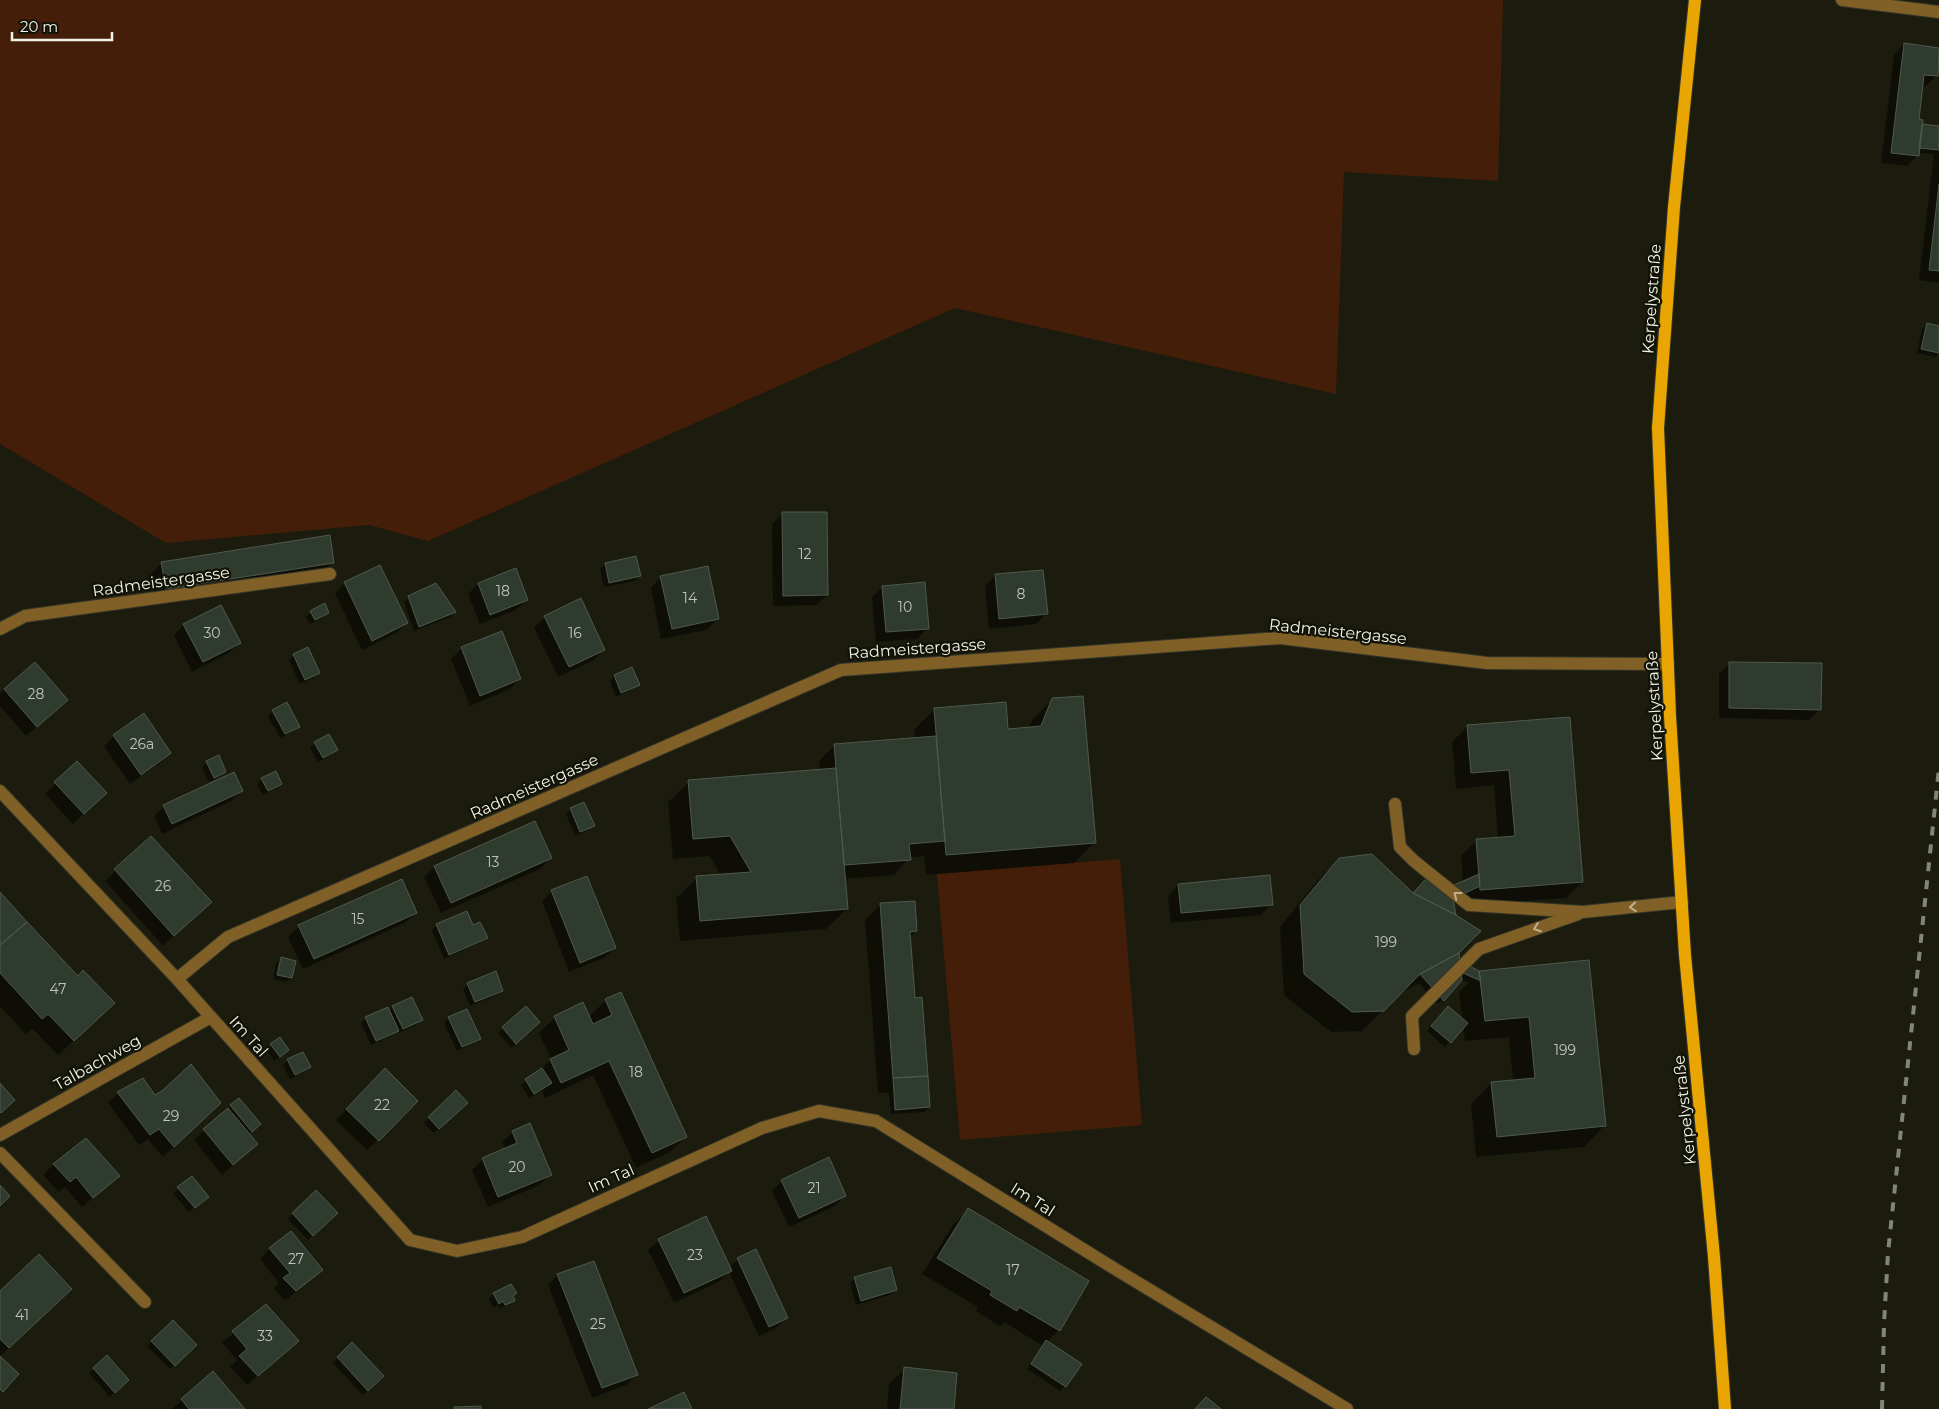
<svg xmlns="http://www.w3.org/2000/svg" width="1939" height="1409" viewBox="0 0 1939 1409" font-family="Montserrat,sans-serif">
  <rect width="100%" height="100%" fill="#1b1c0e"/>
  <path fill="#441e08" d="M0 0H1503L1498 181 1344 172 1336 394 955 308 428 541 369 525 166 543 0 444Z
    M1120 859 1142 1125 960 1140 937 874Z"/>
  <path fill="#0007" d="M1904 44 1939 49 1936 76 1926 86H1922L1917 121 1921 125 1939 127V283L1919 280 1934 154 1918 153V155L1907 166 1881 163 1894 55Z
    M1927 325 1939 327V354L1935 357 1917 353 1922 329Z
    M783 514 827 595 817 605 773 606 772 524Z
    M332 562 322 573 156 599 152 573 162 563Z
    M605 564 640 576 635 581 604 587 600 569Z
    M996 575 1046 614 1036 624 989 629 985 586Z
    M661 577 717 619 707 630 661 639 651 588Z
    M345 583 407 623 396 633 362 650 335 594Z
    M478 584 526 600 516 610 480 624 468 594Z
    M883 587 928 628 917 639 876 642 872 597Z
    M409 597 455 612 450 617 414 631 404 602Z
    M311 612H328L323 617 310 624 306 617Z
    M545 617 604 649 594 660 558 677 534 628Z
    M184 625 239 642 229 653 192 672 174 635Z
    M501 633 520 679 510 689 470 706 451 659 462 648Z
    M294 655 318 673 313 678 300 684 289 660Z
    M1730 663 1820 709 1809 720 1719 718V674Z
    M614 676 638 684 633 689 616 697 610 681Z
    M5 689 56 710 26 736 0 706V694Z
    M1052 700 1095 842 1074 863 926 875 924 856 909 858 894 875 844 879 847 909 826 929 680 941 676 898 697 878 721 876 710 856 673 859 668 802 689 782 820 771 819 761 835 745 915 739 914 730 934 710 1007 730 1028 729 1032 720Z
    M273 711 298 726 293 731 280 738 268 716Z
    M1569 718 1582 882 1566 898 1465 906 1464 895 1452 901 1459 962 1479 972 1588 961 1604 1126 1584 1147 1476 1157 1471 1104 1491 1083 1513 1081 1509 1037 1465 1041 1463 1027 1445 1047 1427 1031 1443 1012 1462 1020 1459 992 1469 983 1461 979 1438 1004 1419 983 1399 994 1362 1031 1331 1032 1284 995 1280 927 1318 880 1339 859 1413 894 1452 887 1463 882 1461 856 1477 840 1498 838 1494 785 1456 789 1452 742 1468 726Z
    M114 736 170 752 159 763 130 784 104 746Z
    M315 743 336 750 331 755 318 762 310 748Z
    M207 762 225 771 220 776 209 782 202 767Z
    M77 763 95 803 73 824 45 794Z
    M262 779 280 783 276 788 263 795 257 784Z
    M242 791 231 801 162 834 154 816 164 806Z
    M584 804 593 825 588 830 575 836 566 814 571 809Z
    M151 837 200 913 163 946 105 881Z
    M550 858 540 869 441 913 424 877 435 867Z
    M1178 885 1271 904 1261 915 1171 923 1168 896Z
    M552 891 615 948 604 958 569 972 542 901Z
    M0 894 97 1019 58 1055 32 1028 26 1034 0 1006Z
    M881 904 916 931 909 938 914 999 929 1107 924 1112 891 1114 889 1093H878L865 920Z
    M416 913 405 923 303 969 288 937 299 927Z
    M437 925 472 926 486 938 481 942 444 959 432 930Z
    M281 958 291 977 286 982 273 979 276 963Z
    M468 984 502 990 497 995 470 1006 463 989Z
    M412 998 421 1020 416 1025 398 1033 396 1031 392 1035 371 1045 361 1023 366 1018 389 1011 392 1007Z
    M606 1000 686 1136 670 1152 636 1168 593 1075 545 1098 542 1090 529 1098 521 1085 538 1073 551 1059 539 1033 554 1018 583 1004 589 1017Z
    M526 1008 534 1027 511 1048 498 1033Z
    M449 1018 479 1039 474 1043 457 1051 444 1023Z
    M271 1045 288 1050 274 1061 266 1050Z
    M288 1060 309 1067 304 1072 290 1079 283 1065Z
    M385 1070 416 1101 367 1150 336 1120Z
    M456 1092 466 1103 434 1133 424 1123Z
    M118 1093 154 1096 209 1113 163 1157 148 1139 139 1145 108 1103Z
    M231 1106 255 1129 248 1134 256 1144 222 1175 194 1140Z
    M513 1132 550 1174 540 1185 488 1207 472 1170 483 1159 506 1150 502 1142Z
    M86 1140 118 1176 82 1207 65 1187 59 1192 43 1175 53 1165Z
    M192 1178 202 1202 189 1212 173 1193Z
    M782 1181 845 1195 835 1206 789 1227 772 1191Z
    M316 1192 336 1213 308 1240 288 1219Z
    M968 1210 1059 1330 1047 1342 1065 1386 1060 1391 1027 1369 1043 1346 1004 1322 1000 1326 976 1311 978 1307 922 1274 953 1225Z
    M659 1240 729 1268 738 1259 786 1318 776 1328 759 1336 729 1272 720 1281 674 1303 648 1250Z
    M270 1249 321 1270 285 1301 274 1289 279 1283 260 1259Z
    M558 1275 637 1375 626 1385 592 1398 548 1285Z
    M855 1278 895 1290 890 1295 856 1305 850 1283Z
    M0 1292 60 1299 0 1356Z
    M494 1294 512 1297 513 1300 500 1309 498 1305 494 1308 489 1299Z
    M266 1305 297 1341 247 1385 230 1367 237 1360 222 1343Z
    M173 1321 195 1345 170 1369 147 1346Z
    M352 1344 383 1376 363 1395 333 1363Z
    M94 1369 123 1385 110 1397 89 1373Z
    M905 1369 952 1409H887L889 1384Z
    M182 1400 243 1409H172Z"/>
  <path fill="#303b2f" stroke="#4e5a4d" d="M1904 43 1939 48 1938 76 1924 75 1919 119 1923 120 1919 156 1891 153Z
    M1922 124 1939 126V150L1919 148Z
    M1939 184V271L1929 270Z
    M1927 323 1939 326V353L1921 349Z
    M782 512H827L828 595 783 596Z
    M330 535 334 563 166 589 161 562Z
    M636 556 641 576 609 583 605 563Z
    M380 565 408 623 372 641 344 582Z
    M708 566 719 619 672 629 660 576Z
    M516 568 528 600 490 615 478 583Z
    M1043 570 1048 614 999 619 995 574Z
    M925 582 929 629 886 632 882 586Z
    M436 583 456 612 419 627 408 596Z
    M581 598 605 650 569 667 544 616Z
    M325 603 329 613 315 620 310 611Z
    M221 605 241 643 203 662 183 624Z
    M502 631 521 679 480 696 461 647Z
    M308 647 320 673 305 680 293 654Z
    M35 662 68 700 37 727 4 689Z
    M1729 662 1822 663 1821 710 1729 708Z
    M632 667 640 685 621 693 614 675Z
    M1083 696 1096 843 946 855 934 708 1006 702 1008 729 1041 726 1052 698Z
    M287 702 300 727 285 734 272 710Z
    M144 713 171 753 141 775 113 735Z
    M1570 717 1583 882 1480 890 1476 839 1515 836 1509 770 1471 773 1467 725Z
    M329 734 338 750 323 758 314 742Z
    M936 736 945 841 909 844 911 860 844 865 834 744Z
    M219 755 226 772 214 778 206 761Z
    M77 761 107 793 84 814 54 782Z
    M836 768 848 909 700 921 696 876 751 872 730 836 693 839 688 780Z
    M276 771 282 784 268 791 261 778Z
    M234 772 243 791 172 824 163 805Z
    M584 802 595 826 580 832 570 808Z
    M535 821 552 858 451 903 434 866Z
    M151 836 212 902 174 936 114 869Z
    M1372 854 1413 893 1456 915 1481 931 1459 953 1420 974 1384 1011 1352 1012 1304 974 1300 905 1339 858Z
    M1434 870 1453 899 1456 915 1413 893Z
    M1479 874 1480 886 1453 899 1452 886Z
    M1270 875 1273 905 1181 913 1178 884Z
    M587 876 616 948 580 963 551 890Z
    M402 879 417 913 314 959 298 925Z
    M0 892 27 922 0 945Z
    M915 901 917 931 910 932 915 998 922 997 928 1076 893 1078 880 903Z
    M467 911 473 925 480 922 488 938 449 955 436 924Z
    M27 922 78 976 83 970 115 1003 74 1041 48 1014 42 1019 0 973V945Z
    M1459 953 1462 980 1444 1001 1420 974Z
    M281 957 296 961 292 978 277 975Z
    M1589 960 1606 1126 1497 1137 1491 1082 1535 1078 1529 1017 1485 1021 1479 971Z
    M1460 961 1479 971 1481 981 1461 972Z
    M496 971 503 991 475 1002 467 983Z
    M621 992 687 1137 652 1153 609 1061 561 1083 550 1059 569 1050 554 1016 583 1002 593 1024 612 1015 605 999Z
    M412 997 423 1020 403 1029 392 1006Z
    M526 1006 540 1022 516 1044 502 1027Z
    M1448 1006 1468 1023 1451 1043 1431 1026Z
    M388 1007 399 1031 376 1041 365 1017Z
    M467 1009 481 1039 462 1047 448 1017Z
    M280 1037 289 1050 280 1057 270 1044Z
    M303 1052 311 1067 295 1075 287 1059Z
    M191 1064 221 1103 174 1147 159 1129 150 1135 117 1092 143 1078 155 1095 162 1091Z
    M385 1068 418 1101 379 1141 346 1109Z
    M542 1068 552 1083 534 1094 525 1079Z
    M928 1076 930 1107 895 1110 893 1078Z
    M0 1083 15 1100 1 1113 0 1112Z
    M456 1090 468 1103 439 1129 428 1117Z
    M239 1098 261 1124 252 1132 230 1105Z
    M228 1108 258 1144 233 1165 203 1129Z
    M530 1123 552 1175 498 1197 482 1158 517 1143 512 1131Z
    M86 1138 120 1176 93 1198 76 1177 70 1182 53 1164Z
    M829 1157 846 1196 799 1218 781 1180Z
    M192 1176 209 1197 195 1208 177 1187Z
    M0 1185 10 1196 0 1206Z
    M316 1190 338 1213 313 1236 292 1213Z
    M968 1208 1089 1281 1060 1331 1019 1307 1017 1311 990 1295 992 1291 937 1258Z
    M706 1216 732 1271 684 1293 658 1239Z
    M291 1231 323 1270 296 1291 283 1278 290 1273 269 1248Z
    M756 1249 788 1318 769 1327 737 1258Z
    M39 1254 72 1289 9 1348 0 1339V1291Z
    M594 1261 638 1375 602 1388 557 1274Z
    M891 1267 897 1290 861 1301 854 1277Z
    M511 1284 517 1293 513 1296 515 1301 505 1305 503 1301 499 1304 493 1293Z
    M266 1304 299 1341 258 1376 239 1356 247 1349 232 1331Z
    M173 1320 197 1345 175 1366 151 1341Z
    M1046 1340 1082 1364 1066 1387 1031 1364Z
    M352 1342 384 1376 368 1391 337 1357Z
    M107 1355 129 1380 115 1393 93 1368Z
    M0 1356 19 1374 3 1392 0 1389Z
    M904 1367 957 1373 954 1409H900Z
    M213 1371 245 1409H189L181 1399Z
    M684 1392 692 1409H648Z
    M1206 1397 1221 1409H1195Z
    M481 1406V1409H454V1407Z"/>
  <g fill="none" stroke-linecap="round" stroke-linejoin="round">
    <g stroke="#353628" stroke-width="14">
      <path id="minor" d="M1842 0 1939 12
        M0 629 25 616 330 574
        M0 791 177 979 410 1240 457 1251 522 1237 762 1128 819 1111 876 1121 1120 1272 1347 1409
        M1395 804 1400 847 1414 861 1469 905 1583 912 1682 902
        M177 979 228 937 841 670 1280 638 1487 663 1668 664
        M1414 1049 1412 1016 1479 949 1578 914
        M0 1135 211 1017
        M0 1153 145 1302"/>
    </g>
    <g stroke="#353628" stroke-width="14">
      <path id="major" d="M1695 0 1674 207 1658 428 1670 716 1685 955 1714 1257 1725 1409"/>
    </g>
    <use href="#minor" stroke="#806027" stroke-width="12"/>
    <use href="#major" stroke="#e9a602" stroke-width="12"/>
    <path stroke="#848579" stroke-width="4" stroke-dasharray="9 9" stroke-linecap="butt" d="M1882 1409 1884 1324 1888 1253 1939 768"/>
  </g>
  <defs><path id="oneway-chevron" d="M-2-3.5L2.5 0L-2 3.5" fill="none" stroke-width="1.6" stroke-linecap="round" stroke-linejoin="round" transform="scale(1.25)"/></defs>
  <g stroke="#beb091">
    <use href="#oneway-chevron" transform="translate(1457 895) rotate(-142)"/>
    <use href="#oneway-chevron" transform="translate(1633 907) rotate(175)"/>
    <use href="#oneway-chevron" transform="translate(1537 928) rotate(160)"/>
  </g>
  <g text-anchor="middle" stroke-width="4.5" stroke-linejoin="round" paint-order="stroke">
    <g font-size="14" fill="#c1c4ba">
      <text x="805" y="559">12</text>
      <text x="503" y="596">18</text>
      <text x="1021" y="599">8</text>
      <text x="690" y="603">14</text>
      <text x="905" y="612">10</text>
      <text x="212" y="638">30</text>
      <text x="575" y="638">16</text>
      <text x="36" y="699">28</text>
      <text x="142" y="749">26a</text>
      <text x="493" y="867">13</text>
      <text x="163" y="891">26</text>
      <text x="358" y="924">15</text>
      <text x="1386" y="947">199</text>
      <text x="58" y="994">47</text>
      <text x="1565" y="1055">199</text>
      <text x="636" y="1077">18</text>
      <text x="382" y="1110">22</text>
      <text x="171" y="1121">29</text>
      <text x="517" y="1172">20</text>
      <text x="814" y="1193">21</text>
      <text x="695" y="1260">23</text>
      <text x="296" y="1264">27</text>
      <text x="1013" y="1275">17</text>
      <text x="22" y="1320">41</text>
      <text x="598" y="1329">25</text>
      <text x="265" y="1341">33</text>
    </g>
    <g font-size="16" fill="#f1f2e8" stroke="#121306">
      <text transform="translate(1651 299) rotate(-86)" y="6">Kerpelystraße</text>
      <text transform="translate(161 581) rotate(-8)" y="6">Radmeistergasse</text>
      <text transform="translate(1338 631) rotate(6)" y="6">Radmeistergasse</text>
      <text transform="translate(917 648) rotate(-4)" y="6">Radmeistergasse</text>
      <text transform="translate(1654 706) rotate(-93)" y="6">Kerpelystraße</text>
      <text transform="translate(534 786) rotate(-24)" y="6">Radmeistergasse</text>
      <text transform="translate(249 1036) rotate(48)" y="6">Im Tal</text>
      <text transform="translate(97 1062) rotate(-29)" y="6">Talbachweg</text>
      <text transform="translate(1684 1110) rotate(-96)" y="6">Kerpelystraße</text>
      <text transform="translate(611 1178) rotate(-24)" y="6">Im Tal</text>
      <text transform="translate(1033 1199) rotate(32)" y="6">Im Tal</text>
    </g>
  </g>
  <path d="M12 32v8h100v-8" fill="none" stroke="#f1f2e8" stroke-width="2.5"/>
  <text x="20" y="32" font-size="15" fill="#f1f2e8" stroke="#121306" stroke-width="4" paint-order="stroke">20 m</text>
</svg>
